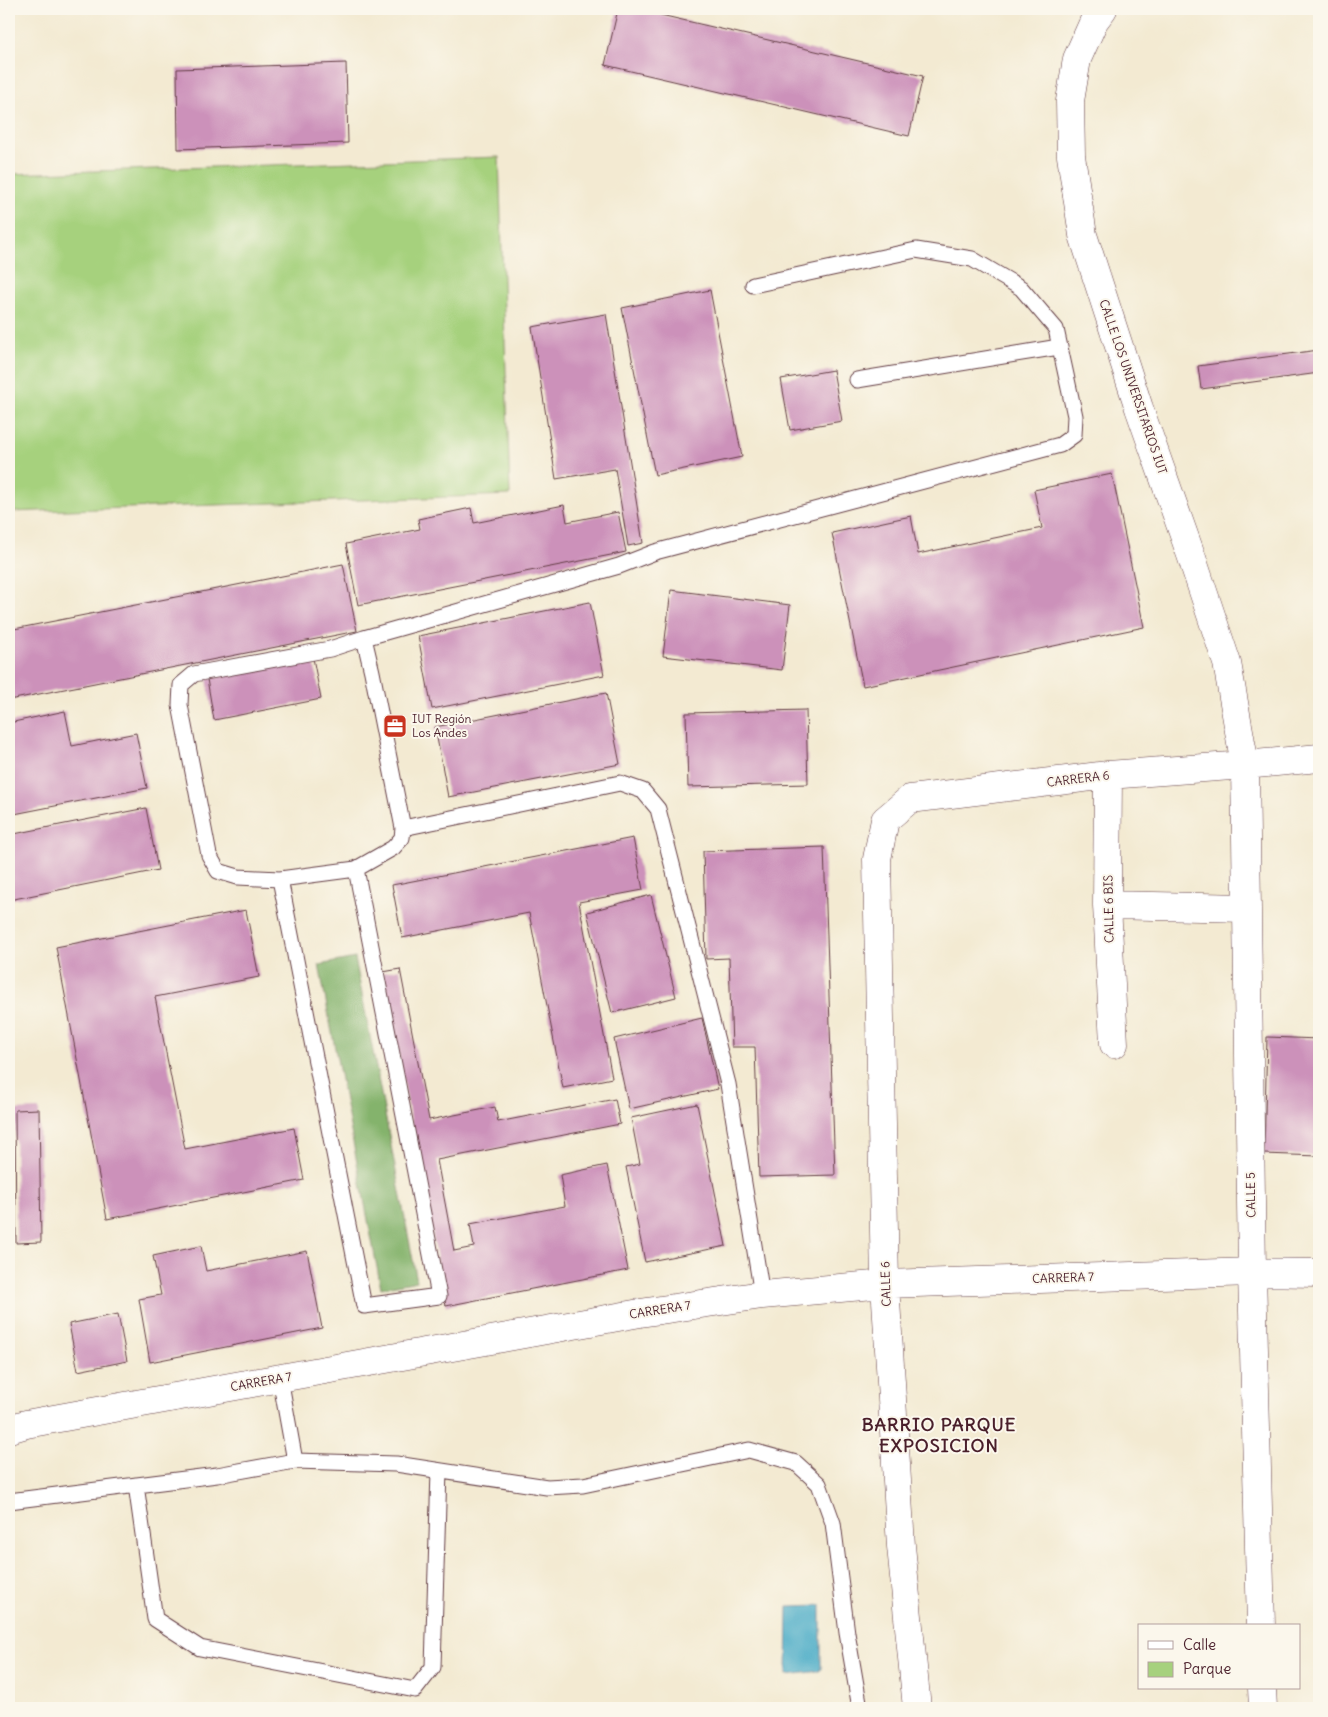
<svg xmlns="http://www.w3.org/2000/svg" width="1328" height="1717" viewBox="0 0 1328 1717" font-family="Delius,sans-serif">
  <rect width="100%" height="100%" fill="#fbf7ec"/>
  <filter id="ink" filterUnits="userSpaceOnUse"><feTurbulence type="fractalNoise" baseFrequency=".02" numOctaves="2"/><feDisplacementMap in="SourceGraphic" scale="10" xChannelSelector="R" yChannelSelector="G"/><feConvolveMatrix kernelMatrix="1 2 1 2 8 2 1 2 1" color-interpolation-filters="sRGB"/></filter>
  <filter id="wash" filterUnits="userSpaceOnUse"><feTurbulence type="fractalNoise" baseFrequency=".0096" numOctaves="4" result="noise"/><feDisplacementMap in="SourceGraphic" scale="20" xChannelSelector="R" yChannelSelector="G"/><feGaussianBlur stdDeviation="1.12" result="paint"/><feColorMatrix in="noise" values="0 0 0 0 0 0 0 0 0 0 0 0 0 0 0 0 0 1.4 0 .05"/><feComposite in="paint" operator="in"/></filter>
  <g filter="url(#wash)">
    <rect width="100%" height="100%" fill="#f3ead2"/>
    <path fill="#a6d17d" stroke="#787854" d="M499 157 510 495 9 512V174Z"/>
    <path fill="#84b36c" stroke="#67694c" d="M355 958 417 1281 381 1288 319 965Z"/>
    <path fill="#46aac6" stroke="#486478" d="M821 1605V1671L787 1675 788 1606Z"/>
    <g id="blocks">
      <path fill="#cc91ba" d="M618 9H635L923 76 909 136 605 65Z
        M346 63 348 143 178 149 177 69Z
        M710 290 742 457 655 475 622 308Z
        M606 314 643 543 628 546 615 469 556 479 532 327Z
        M1319 350V373L1201 389 1198 366Z
        M833 370 842 421 790 430 781 379Z
        M1112 474 1144 627 863 686 832 533 911 516 918 554 1042 528 1034 490Z
        M564 505 567 522 618 512 626 552 358 605 346 544 420 529 418 519 471 508 474 523Z
        M343 564 357 631 9 700V630Z
        M671 590 790 605 782 670 663 656Z
        M590 602 604 675 432 709 418 636Z
        M313 658 321 699 214 720 207 679Z
        M606 693 620 764 448 797 435 727Z
        M806 710 808 784 688 787 686 713Z
        M65 711 72 746 136 733 147 788 9 815V723Z
        M146 808 158 870 9 900V835Z
        M633 838 643 890 579 902 612 1078 563 1088 529 913 402 938 392 885Z
        M824 847 835 1175 759 1177 755 1047H732L729 958 706 959 703 851Z
        M651 895 676 997 612 1013 587 912Z
        M246 910 259 977 155 997 185 1149 294 1128 304 1180 107 1219 56 947Z
        M400 969 429 1120 495 1107 498 1122 615 1099 620 1124 437 1160 454 1251 474 1247 470 1224 565 1206 560 1175 607 1165 628 1270 446 1306 383 972Z
        M702 1018 718 1089 629 1109 614 1039Z
        M1267 1037 1319 1039V1156L1264 1154Z
        M697 1104 726 1246 645 1262 626 1167 640 1164 631 1118Z
        M39 1109 41 1242 16 1243 15 1110Z
        M201 1246 206 1271 307 1251 322 1328 150 1362 139 1299 161 1295 153 1256Z
        M118 1314 127 1361 78 1371 69 1324Z"/>
    </g>
  </g>
  <g filter="url(#ink)">
    <use href="#blocks" fill-opacity="0" stroke="#633d44" stroke-width="1"/>
    <g fill="none" stroke-linecap="round" stroke-linejoin="round">
      <g stroke="#633d44" stroke-width="17">
        <path id="service" d="M857 380 1059 347
          M364 638 619 566 655 552 1060 445 1074 435 1075 416 1056 329 1021 288 972 259 916 250 753 285
          M403 828 620 783 643 791 658 809 728 1084 762 1295
          M356 869 439 1296 364 1306 280 879Z
          M280 879 238 877 218 871 209 855 180 705 181 685 194 674 330 649 364 638 372 672 403 828 402 838 393 848 356 869
          M280 1378 295 1461
          M136 1485 155 1619 200 1648 415 1690 433 1667 439 1471
          M9 1501 217 1475 295 1461 396 1464 547 1487 583 1485 749 1450 796 1463 819 1484 833 1523 847 1633 860 1708"/>
      </g>
      <g stroke="#633d44" stroke-width="29">
        <path id="minor" d="M1103 9 1094 21 1077 59 1070 101 1071 156 1083 235 1139 408 1191 555 1227 663 1245 765 1252 1272 1261 1626
          M1108 775 1107 905 1114 1044
          M1107 905 1247 908
          M9 1429 26 1424 640 1313 762 1295 885 1284 1252 1272 1319 1273
          M1262 1688 1263 1708
          M917 1708 901 1546 885 1284 877 859 885 820 910 799 1108 775 1245 765 1319 758"/>
      </g>
      <use href="#service" stroke="#fff" stroke-width="15"/>
      <use href="#minor" stroke="#fff" stroke-width="28"/>
    </g>
  </g>
  <defs>
    <g id="office-square" transform="scale(1.25)"><rect x="-9" y="-9" width="18" height="18" rx="4" fill="#c8321e" stroke="#fbf7ec"/><path d="M-6-3h4V-5.5h4V-3h4V5H-6ZM-1-4.5V-3h2v-1.5ZM-6 0V1H6V0Z" fill="#fff"/></g>
  </defs>
  <g fill-rule="evenodd">
    <use href="#office-square" x="395" y="726"/>
  </g>
  <g text-anchor="middle" stroke-width="4" stroke-linejoin="round" paint-order="stroke">
    <g font-size="12" fill="#4a1f2b" stroke="#fbf7ec">
      <text transform="translate(1133 387) rotate(71)" y="4">CALLE LOS UNIVERSITARIOS IUT</text>
      <text transform="translate(1078 779) rotate(-7)" y="4">CARRERA 6</text>
      <text transform="translate(1109 909) rotate(-91)" y="4">CALLE 6 BIS</text>
      <text transform="translate(1251 1195) rotate(-91)" y="4">CALLE 5</text>
      <text transform="translate(1063 1278) rotate(-2)" y="4">CARRERA 7</text>
      <text transform="translate(886 1284) rotate(-92)" y="4">CALLE 6</text>
      <text transform="translate(660 1310) rotate(-9)" y="4">CARRERA 7</text>
      <text transform="translate(261 1382) rotate(-10)" y="4">CARRERA 7</text>
    </g>
    <g font-size="12" fill="#4a1f2b" stroke="#fbf7ec" text-anchor="start">
      <text x="412" y="723">IUT Región<tspan x="412" dy="14">Los Andes</tspan></text>
    </g>
    <g font-size="18" font-weight="bold" letter-spacing="1" fill="#4a1f2b" stroke="#fbf7ec">
      <text x="939" y="1431">BARRIO PARQUE<tspan x="939" dy="21">EXPOSICION</tspan></text>
    </g>
  </g>
  <rect width="1328" height="1717" fill="none" stroke="#fbf7ec" stroke-width="30"/>
  <rect x="1138" y="1624" width="162" height="65" fill="#fbf7ec" stroke="#b4a19f"/>
  <rect x="1148" y="1641" width="25" height="8" fill="#ffffff" stroke="#b4a19f"/>
  <text x="1183" y="1650" font-size="15" fill="#4a1f2b">Calle</text>
  <rect x="1148" y="1662" width="25" height="15" fill="#a6d17d" stroke="#b4a19f"/>
  <text x="1183" y="1674" font-size="15" fill="#4a1f2b">Parque</text>
</svg>
